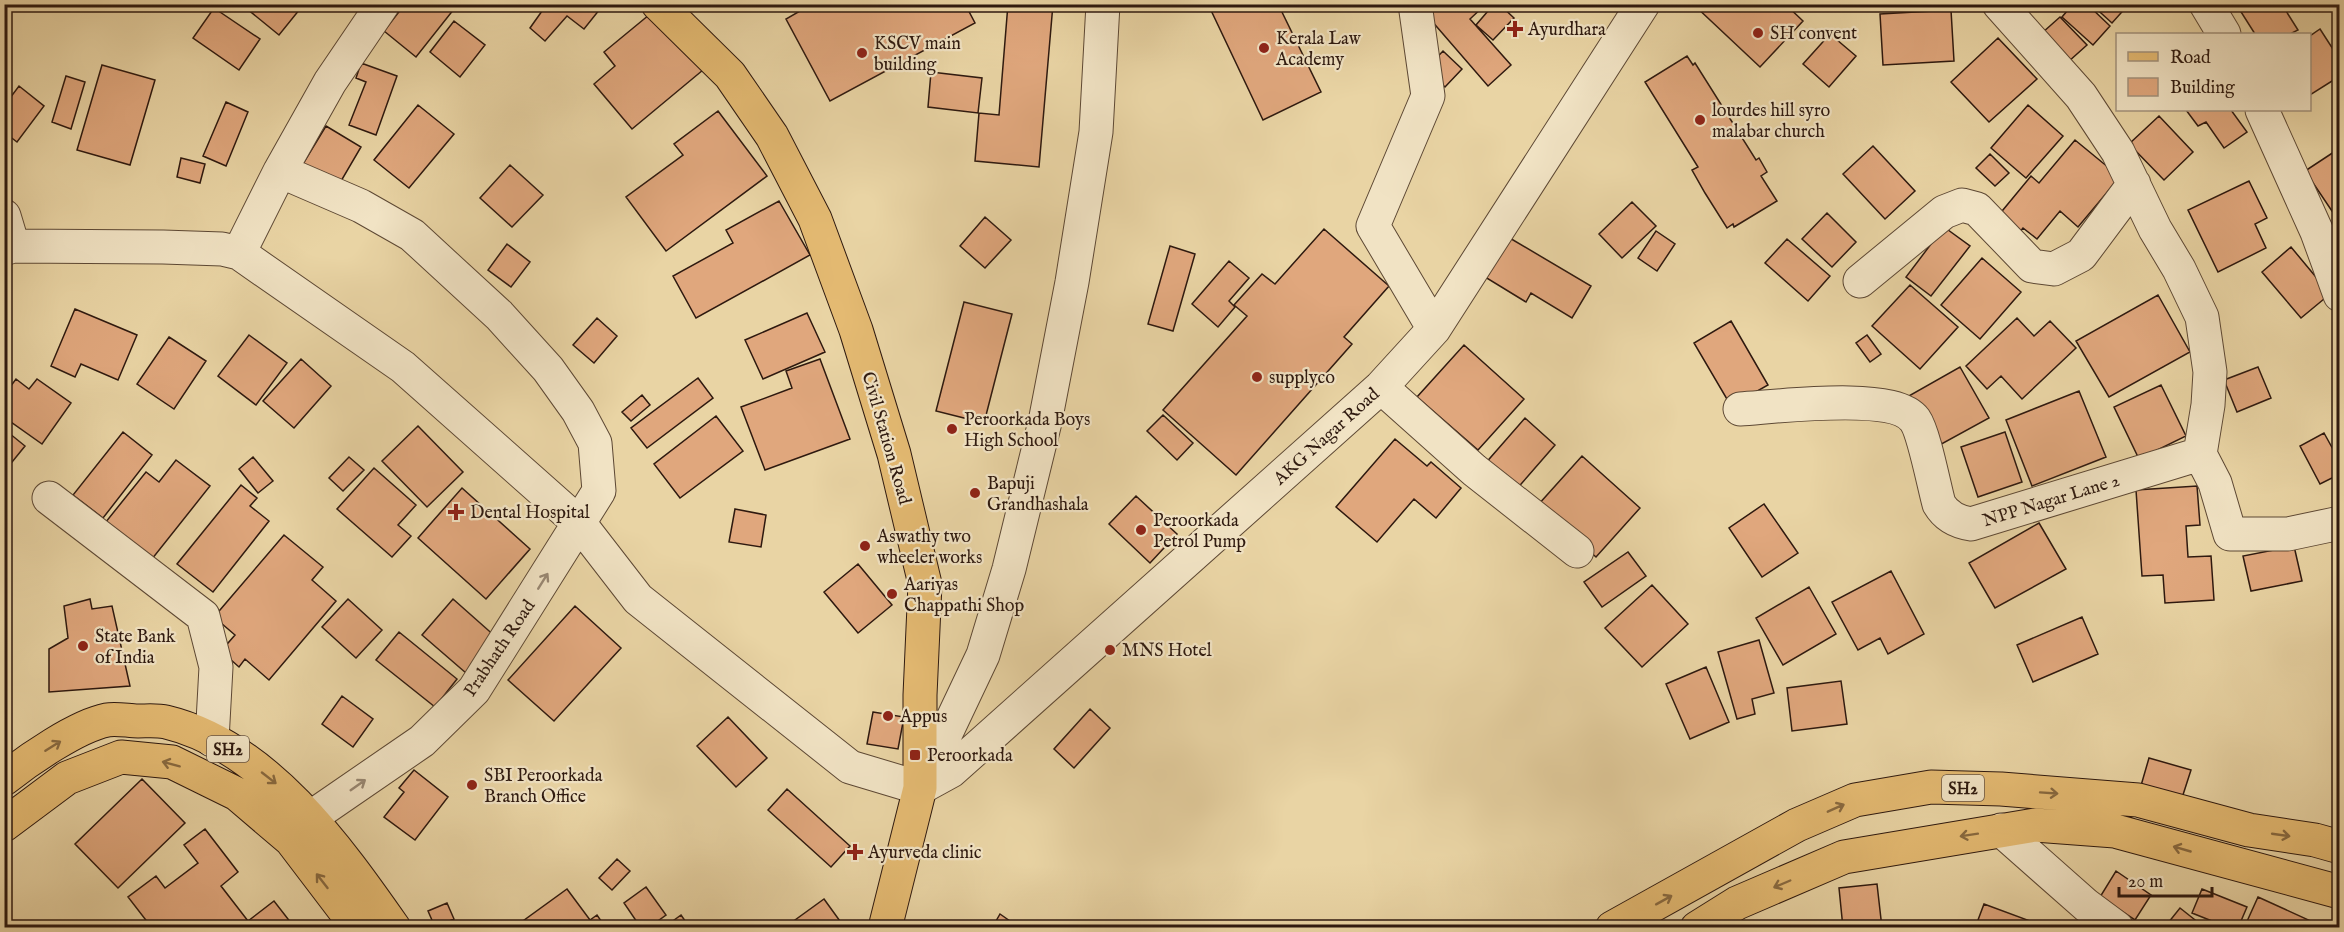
<svg xmlns="http://www.w3.org/2000/svg" width="2344" height="932" viewBox="0 0 2344 932" font-family="'IM FELL English',serif">
  <rect width="100%" height="100%" fill="#e9d4a4"/>
  <filter id="stains"><feTurbulence type="fractalNoise" baseFrequency=".00333" numOctaves="4"/><feColorMatrix values="0 0 0 0 .2 0 0 0 0 .09 0 0 0 0 .02 0 0 0 .5 -.17"/></filter>
  <radialGradient id="worn" r=".72"><stop offset=".6" stop-color="#630" stop-opacity="0"/><stop offset="1" stop-color="#630" stop-opacity=".3"/></radialGradient>
  <path fill="#e0a77d" stroke="#2e190f" stroke-width="1.5" d="M241 4H304L279 35Z
    M405 4H458L416 57 384 31Z
    M500 4H513L508 11Z
    M547 4H604L584 29 567 16 545 41 530 28Z
    M965 4 975 23 830 101 786 19 812 4Z
    M1008 4H1053L1039 167 975 161 979 113 999 115Z
    M1208 4H1278L1321 92 1263 120Z
    M1432 4H1486L1470 19 1511 65 1488 86 1424 12Z
    M1494 4H1499L1514 18 1493 40 1476 25Z
    M1693 4H1785L1803 21 1760 67Z
    M2073 4H2087L2110 26 2093 45 2062 17Z
    M2091 4H2129L2112 23Z
    M2236 4H2296L2286 11 2298 30 2290 34H2255Z
    M214 8 260 39 239 70 193 38Z
    M655 10 703 70 632 129 594 84 615 66 604 52Z
    M1951 10 1954 61 1883 65 1880 14Z
    M2060 17 2087 45 2068 62 2042 33Z
    M454 21 485 45 460 77 430 52Z
    M2320 29 2340 60V76L2310 95V36Z
    M1830 34 1856 56 1829 87 1803 64Z
    M1998 38 2037 79 1989 122 1951 82Z
    M1443 51 1462 69 1445 87 1426 69Z
    M1687 56 1693 65 1695 63 1756 160 1759 158 1767 172 1761 176 1777 201 1734 227 1733 224 1727 228 1705 193 1692 170 1698 167 1645 82Z
    M361 63 397 76 376 135 349 125 366 82 356 78Z
    M102 65 155 80 130 165 77 150Z
    M931 72 982 78 978 113 928 107Z
    M66 76 85 82 71 129 52 122Z
    M19 86 44 106 17 142 4 132V106Z
    M226 102 248 112 226 166 203 156Z
    M418 105 454 134 409 188 374 160Z
    M2028 105 2063 136 2026 178 1991 148Z
    M2186 110H2231L2247 132 2224 148 2206 122 2198 126Z
    M718 111 767 176 666 251 626 197 683 155 674 144Z
    M2159 116 2193 152 2164 180 2129 144Z
    M326 126 361 147 337 188 301 167Z
    M2075 140 2120 177 2078 227 2060 211 2037 239 2023 228 2019 233 1998 216 2031 176 2039 183Z
    M1873 146 1915 191 1885 219 1843 174Z
    M2340 148V223L2305 171Z
    M1990 154 2009 173 1995 186 1976 168Z
    M181 158 205 164 200 183 177 177Z
    M510 165 543 195 512 227 480 198Z
    M2249 181 2267 218 2255 224 2266 248 2218 272 2188 210Z
    M779 201 810 255 696 318 673 276 733 243 726 230Z
    M1632 202 1656 226 1622 258 1599 234Z
    M1827 213 1856 242 1832 267 1802 239Z
    M985 217 1011 240 985 268 960 246Z
    M1944 227 1970 246 1931 296 1906 277Z
    M1324 229 1389 286 1344 337 1352 344 1236 475 1163 410 1247 316 1234 305 1262 274 1275 284Z
    M1656 231 1675 244 1657 271 1638 258Z
    M1508 237 1591 286 1572 318 1531 293 1526 302 1485 277Z
    M1787 239 1830 276 1808 301 1765 263Z
    M507 244 530 262 511 287 488 270Z
    M1170 246 1195 254 1173 331 1148 324Z
    M2291 247 2330 294 2301 318 2262 272Z
    M1982 258 2021 292 1980 339 1941 305Z
    M1229 261 1249 278 1229 301 1235 307 1218 327 1192 304Z
    M1910 285 1958 327 1920 369 1872 326Z
    M2158 295 2190 352 2109 397 2076 341Z
    M964 302 1012 314 984 423 936 411Z
    M75 309 137 335 118 380 81 364 75 377 51 366Z
    M807 313 825 352 763 379 745 340Z
    M597 318 617 336 594 363 573 345Z
    M2017 318 2034 336 2050 321 2076 348 2022 399 2001 376 1987 389 1966 366Z
    M1731 321 1768 385 1731 406 1694 343Z
    M249 335 287 363 256 405 218 376Z
    M1867 335 1881 354 1870 362 1856 343Z
    M169 337 206 361 174 409 137 384Z
    M1464 345 1524 399 1478 450 1417 397Z
    M301 359 331 386 294 428 263 401Z
    M820 359 850 439 765 470 741 407 792 388 786 371Z
    M1960 367 1989 418 1936 447 1907 397Z
    M2258 367 2271 398 2237 412 2224 380Z
    M698 378 713 398 647 448 631 428Z
    M16 379 29 389 37 379 71 403 42 444 4 417V395Z
    M2161 385 2186 436 2139 459 2114 407Z
    M2079 391 2106 457 2032 486 2006 420Z
    M642 395 650 405 631 421 622 412Z
    M1163 415 1193 443 1177 460 1147 431Z
    M716 416 743 451 680 498 654 464Z
    M1525 418 1555 445 1515 491 1484 465Z
    M418 426 463 472 427 507 382 461Z
    M4 429 25 446 4 472Z
    M123 432 152 455 103 518 73 495Z
    M2005 432 2022 482 1978 497 1961 447Z
    M2324 433 2340 462V474L2320 484 2300 446Z
    M1395 439 1427 466 1431 462 1461 488 1436 518 1414 499 1377 542 1336 507Z
    M1582 456 1640 508 1596 557 1538 505Z
    M253 457 273 481 258 493 239 469Z
    M349 457 364 470 343 491 329 478Z
    M176 460 210 486 148 564 101 528 146 472 159 482Z
    M374 468 416 505 398 525 411 536 392 557 337 509Z
    M241 485 257 498 250 506 269 521 213 592 177 564Z
    M2197 486 2200 525 2186 526 2188 557 2211 556 2214 600 2165 603 2163 575 2142 576 2136 490Z
    M462 488 530 549 486 599 418 538Z
    M1136 496 1177 534 1150 563 1109 524Z
    M1764 504 1798 553 1762 577 1729 528Z
    M735 509 766 515 761 547 729 542Z
    M2039 523 2066 569 1995 608 1969 563Z
    M284 535 323 567 312 580 336 601 269 680 245 659 239 667 221 651 235 635 214 617Z
    M2294 546 2302 581 2251 591 2243 556Z
    M1628 552 1646 576 1602 607 1584 582Z
    M858 564 892 605 858 633 824 592Z
    M1891 571 1924 634 1888 654 1880 638 1858 650 1832 602Z
    M1652 585 1688 624 1642 667 1605 628Z
    M1809 587 1836 634 1783 665 1756 618Z
    M90 599 92 609 112 606 130 686 49 692V649L68 638 64 606Z
    M348 599 382 630 356 658 322 627Z
    M453 599 497 638 466 673 422 635Z
    M575 606 621 648 554 721 508 680Z
    M2082 617 2098 654 2033 682 2017 645Z
    M399 632 457 679 435 707 376 660Z
    M1759 640 1774 693 1752 699 1755 714 1737 719 1718 652Z
    M1706 667 1729 722 1690 739 1666 684Z
    M1841 681 1847 724 1792 731 1787 688Z
    M342 696 373 719 353 747 322 724Z
    M1090 709 1110 728 1074 768 1054 749Z
    M873 712 904 717 898 749 867 744Z
    M728 717 767 758 736 787 697 746Z
    M2149 758 2191 770 2181 801 2140 789Z
    M414 770 448 797 415 840 384 817 404 792 399 788Z
    M142 779 185 823 118 888 75 844Z
    M787 789 850 846 831 867 768 810Z
    M205 829 238 872 221 886 248 921 274 901 295 928H152L128 897 156 876 165 888 198 863 184 845Z
    M617 859 630 871 612 890 599 878Z
    M2116 871 2151 895 2135 920 2100 897Z
    M1877 884 1882 928H1843L1839 888Z
    M646 887 666 915 648 928H641L624 903Z
    M567 889 590 920 597 915 606 928H517L516 926Z
    M2202 889 2247 907 2238 928H2210L2212 921 2192 913Z
    M2258 897 2313 922 2310 928H2244Z
    M824 899 845 928H784Z
    M447 903 454 919 435 927 428 911Z
    M1984 904 2049 928H1975Z
    M2180 908 2204 927 2203 928H2164Z
    M1000 914 1020 928H992Z
    M681 915 690 928H667L666 926Z"/>
  <g fill="none" stroke-linecap="round" stroke-linejoin="round">
    <g stroke="#5d4834" stroke-width="35">
      <path id="minor" d="M1415 4 1428 96 1373 226 1434 329
        M1999 4 2081 96 2118 152 2155 229 2179 269 2202 317 2210 372 2208 405 2200 454
        M2206 4 2224 34
        M2262 110 2317 232 2340 295
        M280 171 361 206 412 235 499 315 548 369 578 411 595 443 599 491 474 690 422 741 310 818
        M4 216 13 246
        M4 249 13 246 163 247 222 249 239 253 403 367 580 524 638 599 850 767 920 788
        M239 253 280 171 330 82 383 4
        M1860 281 1944 212 1962 205 1977 209 2032 266 2054 269 2081 255 2134 184
        M1381 387 1474 470 1577 551
        M1740 409C1775 407 1894 391 1915 420 1924 433 1934 486 1939 504 1946 516 1958 522 1971 524L2200 454
        M2200 454 2215 483 2230 534H2288L2340 523
        M49 498 203 616 216 667 212 740
        M920 788 951 771 1381 387 1434 329 1643 4
        M920 788 983 655 1009 569 1045 422 1072 282 1096 132 1103 4
        M2001 830 2086 905 2117 928"/>
    </g>
    <g stroke="#2e190f" stroke-width="35">
      <path id="major" d="M658 4 730 75 772 136 815 219 856 330 894 454 925 584 920 695V788L885 928
        M4 779C28 760 77 726 107 720 116 718 129 721 138 721 147 721 157 720 166 722 266 746 338 848 394 928
        M4 825 67 778 121 757 172 762 237 794 291 840 358 928
        M1612 928 1797 825 1855 800 1931 787 2001 789 2138 800 2249 830 2315 840 2340 847
        M1697 928 1737 903 1844 857 2035 825 2115 831 2340 892"/>
    </g>
    <use href="#minor" stroke="#f1e3c4" stroke-width="33"/>
    <use href="#major" stroke="#e4ba72" stroke-width="33"/>
  </g>
  <defs><path id="oneway-shaft" d="M-6 0H5M1.5-3L5.5 0L1.5 3" fill="none" stroke-width="1.6" stroke-linecap="round" stroke-linejoin="round" transform="scale(1.5)"/></defs>
  <g stroke="#998873">
    <use href="#oneway-shaft" transform="translate(543 581) rotate(-58)"/>
    <use href="#oneway-shaft" transform="translate(358 785) rotate(-35)"/>
  </g>
  <g stroke="#896a40">
    <use href="#oneway-shaft" transform="translate(53 746) rotate(-32)"/>
    <use href="#oneway-shaft" transform="translate(171 764) rotate(-165)"/>
    <use href="#oneway-shaft" transform="translate(269 778) rotate(38)"/>
    <use href="#oneway-shaft" transform="translate(2049 793) rotate(4)"/>
    <use href="#oneway-shaft" transform="translate(1836 808) rotate(-24)"/>
    <use href="#oneway-shaft" transform="translate(1969 835) rotate(171)"/>
    <use href="#oneway-shaft" transform="translate(2281 835) rotate(8)"/>
    <use href="#oneway-shaft" transform="translate(2182 849) rotate(-164)"/>
    <use href="#oneway-shaft" transform="translate(322 881) rotate(-128)"/>
    <use href="#oneway-shaft" transform="translate(1782 884) rotate(157)"/>
    <use href="#oneway-shaft" transform="translate(1664 900) rotate(-29)"/>
  </g>
  <g fill="#8f2418" stroke="#f1e3c4" stroke-width="2">
    <path d="M1512 20h6v6h6v6h-6v6h-6v-6h-6v-6h6z"/>
    <circle cx="1758" cy="33" r="6"/>
    <circle cx="1264" cy="48" r="6"/>
    <circle cx="862" cy="53" r="6"/>
    <circle cx="1700" cy="120" r="6"/>
    <circle cx="1257" cy="377" r="6"/>
    <circle cx="952" cy="429" r="6"/>
    <circle cx="975" cy="493" r="6"/>
    <path d="M453 503h6v6h6v6h-6v6h-6v-6h-6v-6h6z"/>
    <circle cx="1141" cy="530" r="6"/>
    <circle cx="865" cy="546" r="6"/>
    <circle cx="892" cy="594" r="6"/>
    <circle cx="83" cy="646" r="6"/>
    <circle cx="1110" cy="650" r="6"/>
    <circle cx="888" cy="716" r="6"/>
    <rect x="909" y="749" width="12" height="12" rx="3"/>
    <circle cx="472" cy="785" r="6"/>
    <path d="M852 843h6v6h6v6h-6v6h-6v-6h-6v-6h6z"/>
  </g>
  <g text-anchor="middle" stroke-width="4.5" stroke-linejoin="round" paint-order="stroke">
    <g fill="#f1e3c4" stroke="#685645" stroke-width="1.5">
      <rect x="207" y="736" width="42" height="26" rx="4.5"/>
      <rect x="1942" y="775" width="42" height="26" rx="4.5"/>
    </g>
    <g font-size="16" font-weight="bold" fill="#2e190f">
      <text x="228" y="755">SH2</text>
      <text x="1963" y="794">SH2</text>
    </g>
    <g font-size="18" fill="#2e190f" stroke="#f1e3c4" text-anchor="start">
      <text x="1528" y="35">Ayurdhara</text>
      <text x="1770" y="39">SH convent</text>
      <text x="1276" y="44">Kerala Law<tspan x="1276" dy="21">Academy</tspan></text>
      <text x="874" y="49">KSCV main<tspan x="874" dy="21">building</tspan></text>
      <text x="1712" y="116">lourdes hill syro<tspan x="1712" dy="21">malabar church</tspan></text>
      <text x="1269" y="383">supplyco</text>
      <text x="964" y="425">Peroorkada Boys<tspan x="964" dy="21">High School</tspan></text>
      <text x="987" y="489">Bapuji<tspan x="987" dy="21">Grandhashala</tspan></text>
      <text x="470" y="518">Dental Hospital</text>
      <text x="1153" y="526">Peroorkada<tspan x="1153" dy="21">Petrol Pump</tspan></text>
      <text x="877" y="542">Aswathy two<tspan x="877" dy="21">wheeler works</tspan></text>
      <text x="904" y="590">Aariyas<tspan x="904" dy="21">Chappathi Shop</tspan></text>
      <text x="95" y="642">State Bank<tspan x="95" dy="21">of India</tspan></text>
      <text x="1122" y="656">MNS Hotel</text>
      <text x="900" y="722">Appus</text>
      <text x="927" y="761">Peroorkada</text>
      <text x="484" y="781">SBI Peroorkada<tspan x="484" dy="21">Branch Office</tspan></text>
      <text x="868" y="858">Ayurveda clinic</text>
    </g>
    <g font-size="18" fill="#2e190f" stroke="#f1e3c4">
      <text transform="translate(1326 436) rotate(-42)" y="6">AKG Nagar Road</text>
      <text transform="translate(887 438) rotate(74)" y="6">Civil Station Road</text>
      <text transform="translate(2051 500) rotate(-17)" y="6">NPP Nagar Lane 2</text>
      <text transform="translate(499 648) rotate(-56)" y="6">Prabhath Road</text>
    </g>
  </g>
  <rect width="2344" height="932" fill="none" stroke="#e9d4a4" stroke-width="24"/>
  <rect x="6" y="6" width="2332" height="920" fill="none" stroke="#2e190f" stroke-width="3"/>
  <rect x="12" y="12" width="2320" height="908" fill="none" stroke="#2e190f" stroke-width="1.5"/>
  <rect x="2116" y="33" width="195" height="78" fill="#f1e3c4" stroke="#a3927c" stroke-width="1.5"/>
  <rect x="2128" y="52" width="30" height="9" fill="#e4ba72" stroke="#a3927c" stroke-width="1.5"/>
  <text x="2170" y="63" font-size="18" fill="#2e190f">Road</text>
  <rect x="2128" y="78" width="30" height="18" fill="#e0a77d" stroke="#a3927c" stroke-width="1.5"/>
  <text x="2170" y="93" font-size="18" fill="#2e190f">Building</text>
  <path d="M2119 887v9h93v-9" fill="none" stroke="#2e190f" stroke-width="3"/>
  <text x="2128" y="887" font-size="18" fill="#2e190f" stroke="#f1e3c4" stroke-width="4.5" paint-order="stroke">20 m</text>
  <rect width="100%" height="100%" filter="url(#stains)"/>
  <rect width="100%" height="100%" fill="url(#worn)"/>
</svg>
